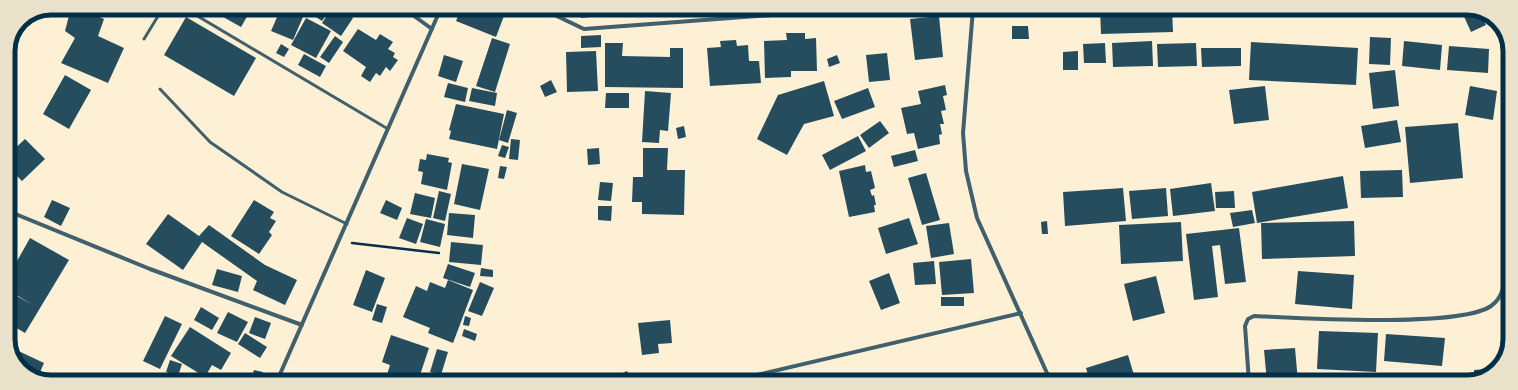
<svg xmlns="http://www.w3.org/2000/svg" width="1518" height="390" viewBox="0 0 1518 390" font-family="'Archivo Narrow',sans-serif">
  <rect width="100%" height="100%" fill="#fdf0d5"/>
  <path fill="#264d5e" d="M71 8H79L104 19 98 36 124 48 108 83 61 63 75 38 65 31Z
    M219 8H252L241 27 216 13Z
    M281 8 303 17 293 40 271 31Z
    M311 8H331L322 21 308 12Z
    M332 8H339L353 18 341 36 322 23Z
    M344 8H361L355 16Z
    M461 8H507L496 37 456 21Z
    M580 9H599L600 16 581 18Z
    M1100 9H1172L1173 32 1101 34Z
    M1468 9 1479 10 1486 25 1471 32 1462 12Z
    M939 16 943 57 915 60 910 19Z
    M186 17 256 58 234 96 164 55Z
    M306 18 331 31 316 58 291 45Z
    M1012 26H1028L1029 39H1012Z
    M358 29 376 40 380 34 393 42 388 49 395 53 393 57 398 60 390 71 386 67 380 76 376 73 370 82 361 76 366 67 343 51Z
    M786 33H805V39L816 38 817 71H791V77L765 78 764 41 787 40Z
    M601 35V47L581 48V36Z
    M335 36 343 42 329 63 320 57Z
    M1370 37 1391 38 1390 65 1369 64Z
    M492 38 510 44 495 92 476 86Z
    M736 40 737 46 748 45 749 61H759L761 83 710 86 707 48 721 47 720 41Z
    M1152 41 1153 66 1113 67 1112 43Z
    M1404 41 1442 45 1440 70 1402 66Z
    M1251 42 1358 48 1356 85 1249 80Z
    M605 43H623L622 56 670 57V48H683V88L605 87Z
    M1105 43 1106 63H1084L1083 44Z
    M1196 43 1197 66 1158 67 1157 44Z
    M281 44 289 49 284 57 276 53Z
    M1449 46 1489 49 1488 73 1447 70Z
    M1201 48H1241V66L1202 67Z
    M596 51 598 91 567 92 566 52Z
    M1078 51V70H1063V52Z
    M887 53 890 80 869 82 866 55Z
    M304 54 326 66 320 77 298 65Z
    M444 55 463 61 456 82 438 76Z
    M837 55 840 63 829 67 827 59Z
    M1395 70 1399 106 1373 109 1369 73Z
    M1501 72 1510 73V99H1501Z
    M65 75 91 90 69 129 43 114Z
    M551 80 557 92 545 97 540 86Z
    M824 81 834 116 804 124 787 155 757 139 778 95Z
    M448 83 468 88 465 102 444 97Z
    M945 85 947 95 943 96 946 110 941 111 944 124H940L942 134 939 135 940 144 918 149 914 133 907 134 901 108 921 104 918 91Z
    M1265 86 1269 120 1234 124 1229 90Z
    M1470 86 1497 91 1493 120 1465 115Z
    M472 88 497 93 495 106 469 101Z
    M868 88 875 107 842 119 834 101Z
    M645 91 671 93 668 131 660 130 659 143 642 142Z
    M606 93H629V108H605Z
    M456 104 504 114 497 149 449 139 451 131 449 130Z
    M507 110 517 113 508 143 499 140Z
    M1397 120 1401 142 1365 148 1361 126Z
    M880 121 889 133 869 148 860 135Z
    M1458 123 1463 178 1410 183 1405 127Z
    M684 126 686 137 678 139 676 128Z
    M858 136 866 151 830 170 822 155Z
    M1504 136H1510L1509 154 1501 153Z
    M25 139 45 159 22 181 8 167V155Z
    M511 139 520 140 518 160 509 159Z
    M502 145 509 147 505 158 498 156Z
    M599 148 600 164 588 165 587 149Z
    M643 148H668L667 170H685L684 215 642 214V202H632L633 177H643Z
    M915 150 918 161 894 167 891 156Z
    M427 154 449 158 448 162 452 163 447 190 421 184 423 172 418 171 420 159 426 160Z
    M462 164 489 169 480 210 454 204Z
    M865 165 866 172 871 171 875 188 870 190 872 196 874 195 876 205H874L875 212 849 217 839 171Z
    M500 166 507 167 504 179 498 178Z
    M1402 170 1403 197 1361 198 1360 171Z
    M926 173 940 220 922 225 908 178Z
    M1343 176 1348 208 1257 223 1252 192Z
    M600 182 613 183 611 201 598 200Z
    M1211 183 1215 211 1173 216 1170 189Z
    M1123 188 1126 221 1065 226 1063 192Z
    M1166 188 1168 216 1132 219 1129 191Z
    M439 191 451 194 445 221 433 218Z
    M1234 191 1235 208H1216L1215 192Z
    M415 193 435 198 431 218 410 214Z
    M1509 195V221L1506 222 1502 196Z
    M52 200 70 208 61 226 44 217Z
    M254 200 274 212 270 218 276 221 269 232 272 235 259 254 231 236Z
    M386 200 402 208 397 220 380 213Z
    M598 206H612L611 221 598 220Z
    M1252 210 1255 223 1233 227 1230 213Z
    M449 213 475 215 473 238 447 235Z
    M168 214 199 236 209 225 265 265 297 280 285 305 253 290 257 281 202 242 183 270 146 244Z
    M407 218 423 224 416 244 399 238Z
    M909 218 918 244 886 254 878 228Z
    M426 219 445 224 440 247 420 242Z
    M1047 221 1048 234H1042L1041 222Z
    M1354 221 1355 256 1262 259 1261 223Z
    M1181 222 1183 261 1121 264 1119 225Z
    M949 223 954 254 931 258 926 226Z
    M1239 228 1246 282 1225 284 1220 245 1212 246 1218 297 1194 300 1186 234Z
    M30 238 69 260 25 333 8 323V291L33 305 8 290V277Z
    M451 242 483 245 481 265 449 262Z
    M971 259 974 293 942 295 939 262Z
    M934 261 936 284 915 285 913 263Z
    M448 264 475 273 470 287 443 278Z
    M481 268 493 270V277L480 276Z
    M217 269 242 276 238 292 212 285Z
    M366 270 385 278 372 312 353 305Z
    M1298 271 1354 275 1352 309 1295 304Z
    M889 273 900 303 881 310 869 281Z
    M1156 276 1165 313 1133 321 1124 284Z
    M448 280 473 290 453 343 428 333 430 328 403 317 416 286 427 291 430 282 445 288Z
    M480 282 494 288 482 316 468 311Z
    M941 297H964V306H941Z
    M377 304 387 307 382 323 372 320Z
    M201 307 219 318 212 330 194 320Z
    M228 312 248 322 237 342 217 333Z
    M165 316 182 324 160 369 143 361Z
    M465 316 471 318 469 326 463 325Z
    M255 317 271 323 265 339 249 333Z
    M670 320 672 343 658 344 659 353 642 355 638 323Z
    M190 327 231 353 221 370 212 365 205 377 171 356Z
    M464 329 477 334 475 341 462 336Z
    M1319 331 1378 333 1376 372 1317 369Z
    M245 333 267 347 260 358 238 344Z
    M1386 334 1445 338 1442 366 1384 361Z
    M391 335 429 348 418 381H385L390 365 382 362Z
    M10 347 44 363 37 379 19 367Z
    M1295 348 1298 382H1267L1264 350Z
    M437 349 448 352 441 375 430 372Z
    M1128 355 1136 382H1090L1086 368Z
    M170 360 182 364 178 376 166 372Z
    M1496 368 1493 373 1474 380V370Z
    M254 370 263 372 261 381H251Z
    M627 371 633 381H606Z
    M162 374 174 381H159Z"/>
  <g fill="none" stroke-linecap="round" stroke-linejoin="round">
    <path stroke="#003049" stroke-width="2.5" d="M352 243 439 253"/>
    <path stroke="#3f606c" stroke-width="3" d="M184 8 388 129
      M144 39 163 8
      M160 89 210 142 282 192 347 224"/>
    <path stroke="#3f606c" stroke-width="4" d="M403 8 432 29
      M540 8 584 29 811 12
      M973 9 963 133 966 171 977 218 1051 382
      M8 211 150 269 302 325
      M277 381 441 8
      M731 381 1021 313
      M1249 382 1245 326 1248 319 1254 316C1298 318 1460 328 1491 306 1505 297 1505 278 1507 262"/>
  </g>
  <path d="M0 0H1518V390H0ZM51 15H1467A36 36 0 0 1 1503 51V339A36 36 0 0 1 1467 375H51A36 36 0 0 1 15 339V51A36 36 0 0 1 51 15Z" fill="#e9e1ca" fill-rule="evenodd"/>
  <path fill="none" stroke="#003049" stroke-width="5" d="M51 15H1467A36 36 0 0 1 1503 51V339A36 36 0 0 1 1467 375H51A36 36 0 0 1 15 339V51A36 36 0 0 1 51 15Z"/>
</svg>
